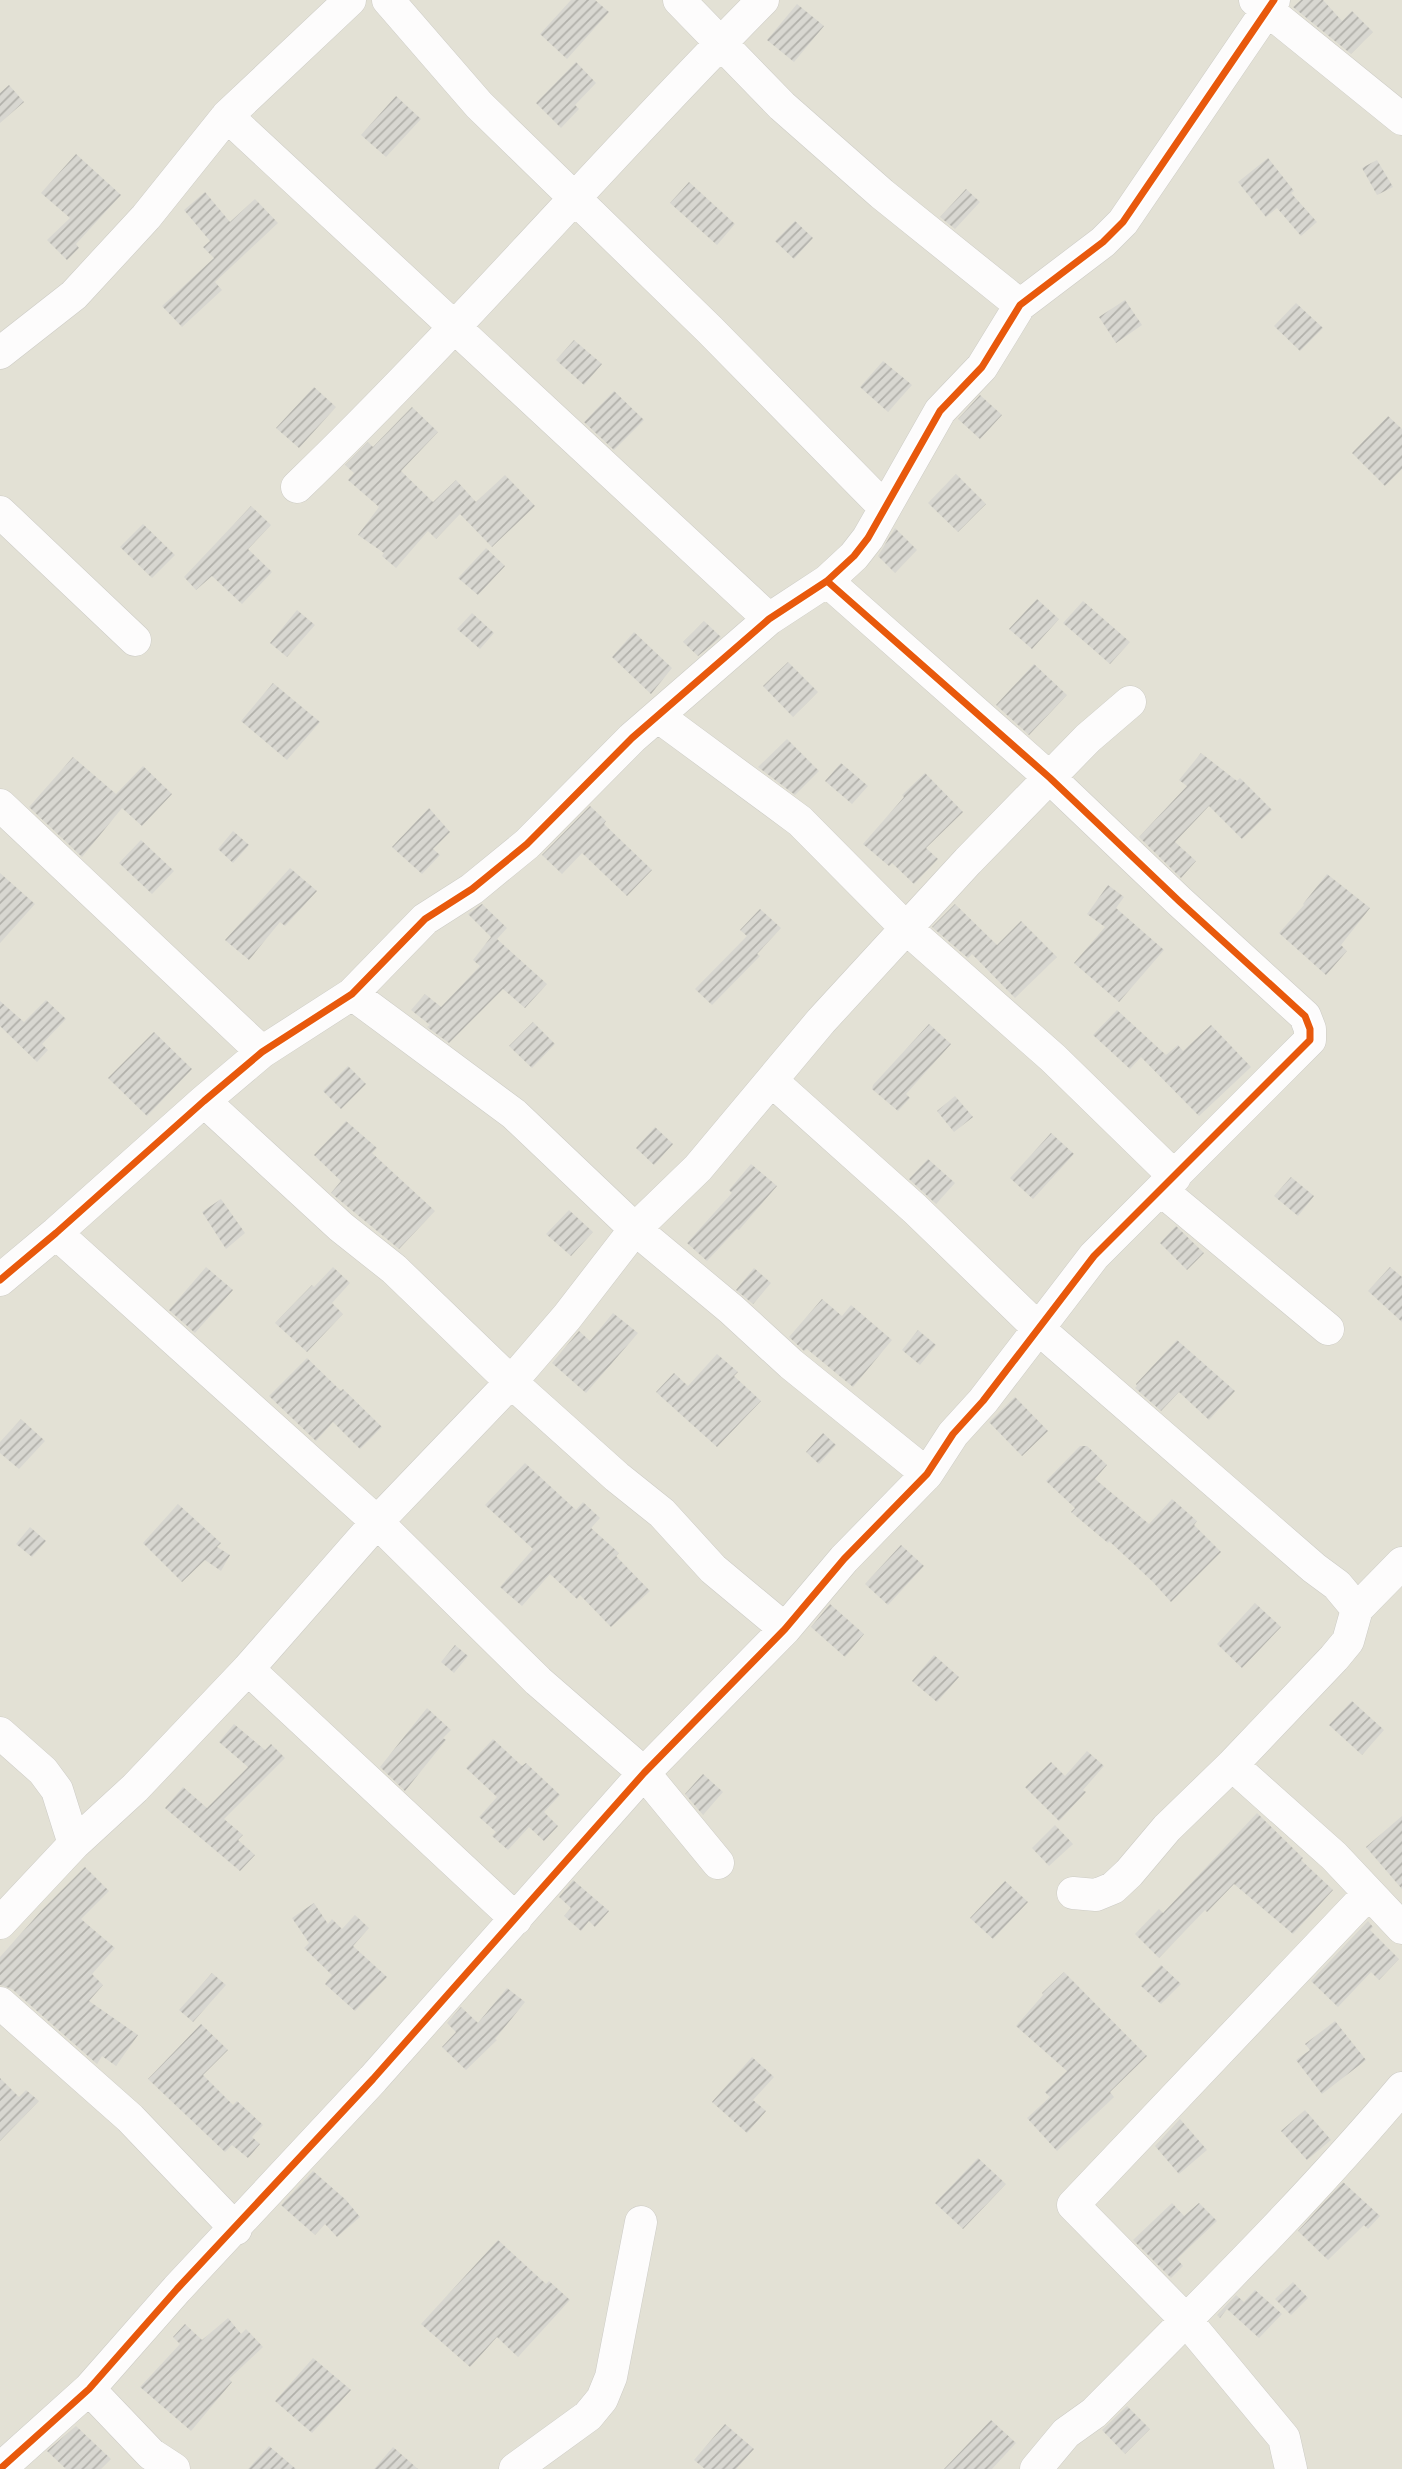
<svg xmlns="http://www.w3.org/2000/svg" width="1402" height="2469" viewBox="0 0 1402 2469" font-family="'Titillium Web',sans-serif">
  <defs>
    <pattern id="building-hatch" width="6" height="6" patternUnits="userSpaceOnUse" patternTransform="scale(1.75)"><rect width="6" height="6" fill="#d8d7d1"/><path d="M-1 1l2-2M0 6l6-6M5 7l2-2" fill="none" stroke="#b1b0aa"/></pattern>
  </defs>
  <rect width="100%" height="100%" fill="#efeee8"/>
  <path fill="#e3e1d5" d="M0 0H1402V2469H0Z"/>
  <path fill="url(#building-hatch)" d="M571 0H595L609 12 567 59 540 34Z
    M1301 0H1323L1342 21 1352 11 1373 32 1351 54 1293 7Z
    M797 4 824 26 794 62 767 40Z
    M576 62 596 83 575 105 579 109 561 128 536 103Z
    M9 85 24 102 0 123V93Z
    M396 96 421 119 386 157 361 135Z
    M76 154 121 195 76 244 79 248 67 260 47 240 70 218 41 193Z
    M1268 158 1294 191 1291 193 1317 222 1301 236 1277 208 1266 217 1238 182Z
    M1377 160 1393 187 1377 195 1362 168Z
    M689 182 735 224 717 245 670 203Z
    M966 189 980 202 955 229 940 217Z
    M205 192 230 222 255 199 278 223 215 282 222 290 182 327 162 306 214 258 203 247 210 241 184 210Z
    M795 221 813 238 794 259 775 241Z
    M1125 300 1142 325 1116 343 1099 317Z
    M1296 303 1323 328 1300 351 1274 326Z
    M574 340 602 364 584 385 556 360Z
    M883 361 912 385 888 412 860 387Z
    M314 387 336 407 299 448 276 428Z
    M614 391 644 420 614 450 584 422Z
    M980 395 1002 415 980 439 958 419Z
    M412 407 438 432 401 471 433 502 456 480 476 502 505 475 535 506 492 547 460 514 436 539 428 531 396 568 382 556 384 553 358 535 379 507 348 480 354 473 345 465 368 442 373 447Z
    M1388 416 1402 429V469L1385 486 1352 453Z
    M956 474 986 504 958 532 928 503Z
    M251 506 271 525 248 549 272 572 242 604 212 576 196 590 184 577Z
    M143 524 175 555 152 578 120 547Z
    M895 528 917 550 895 573 878 556Z
    M486 548 505 566 478 595 458 578Z
    M1037 599 1059 619 1032 649 1009 629Z
    M1083 601 1130 642 1110 664 1063 623Z
    M297 610 315 625 287 657 270 643Z
    M472 613 494 633 480 649 457 629Z
    M704 621 721 637 698 656 683 642Z
    M634 632 672 668 651 694 612 657Z
    M788 662 818 692 793 717 763 686Z
    M1034 664 1067 695 1029 735 996 705Z
    M273 683 320 722 287 760 241 721Z
    M787 739 819 771 795 795 758 767Z
    M1201 753 1237 781 1240 778 1272 810 1242 839 1209 806 1175 842 1196 861 1181 878 1139 837 1187 786 1179 780Z
    M73 757 116 794 143 766 172 794 142 826 122 808 82 857 29 807Z
    M841 763 868 786 852 804 825 781Z
    M925 773 963 812 926 848 938 859 914 884 892 863 889 866 863 844 904 797 902 795Z
    M590 806 606 821 604 824 652 870 627 896 582 853 562 874 542 855Z
    M429 808 450 832 433 849 440 855 422 874 392 847Z
    M233 831 249 845 233 863 218 849Z
    M141 840 174 871 152 894 119 863Z
    M290 868 317 891 285 926 280 922 249 960 225 940Z
    M0 873 35 904 0 943Z
    M1327 874 1370 908 1341 945 1347 951 1326 975 1279 933 1304 905 1303 904Z
    M1108 885 1124 897 1116 908 1164 950 1119 1002 1074 963 1105 927 1087 914Z
    M482 904 507 928 497 939 547 984 525 1008 503 989 449 1043 427 1027 430 1025 411 1010 425 994 441 1007 480 966 473 960 491 937 468 914Z
    M955 904 997 945 1021 921 1057 957 1015 998 972 954 968 958 932 927Z
    M760 909 781 928 757 954 760 956 712 1005 695 989 747 936 740 930Z
    M46 1000 66 1019 42 1044 48 1050 37 1062 0 1026V1001L24 1022Z
    M1117 1010 1166 1055 1178 1045 1183 1051 1211 1025 1251 1067 1199 1116 1141 1057 1130 1069 1093 1035Z
    M533 1022 555 1044 532 1068 509 1046Z
    M929 1024 951 1044 906 1094 910 1098 898 1111 872 1089 873 1085Z
    M154 1032 192 1069 147 1116 108 1078Z
    M348 1066 366 1084 341 1109 323 1091Z
    M955 1096 973 1117 954 1132 937 1111Z
    M346 1121 377 1148 372 1153 435 1211 399 1249 331 1193 341 1181 314 1155Z
    M655 1127 673 1144 654 1165 636 1148Z
    M1051 1133 1074 1154 1033 1199 1010 1178Z
    M928 1159 955 1183 936 1204 909 1179Z
    M751 1164 777 1186 739 1230 737 1229 707 1261 687 1243 732 1193 729 1190Z
    M1291 1177 1314 1196 1298 1216 1274 1196Z
    M221 1199 245 1233 226 1249 202 1212Z
    M569 1210 593 1232 571 1256 546 1234Z
    M1176 1226 1204 1253 1187 1270 1160 1243Z
    M206 1267 233 1290 195 1333 169 1310Z
    M333 1267 350 1283 332 1303 343 1314 307 1352 275 1323 312 1285 314 1287Z
    M1390 1267 1402 1277V1322L1368 1291Z
    M754 1268 771 1283 753 1304 736 1290Z
    M822 1299 842 1316 851 1305 892 1340 853 1387 807 1349 804 1351 789 1337Z
    M613 1313 638 1333 586 1393 552 1363 579 1331 590 1341Z
    M918 1330 936 1345 920 1365 902 1350Z
    M1177 1340 1235 1391 1209 1420 1179 1392 1161 1411 1135 1388 1137 1386 1136 1384Z
    M717 1354 738 1372 734 1376 761 1401 717 1447 656 1392 674 1373 688 1386Z
    M307 1358 341 1391 343 1389 382 1427 360 1449 333 1422 316 1441 269 1396Z
    M1015 1397 1048 1431 1022 1456 989 1422Z
    M21 1419 45 1441 19 1469 0 1453V1442Z
    M823 1433 836 1445 819 1464 806 1452Z
    M1080 1446H1087L1107 1465 1095 1479 1149 1524 1172 1499 1197 1521 1194 1525 1221 1552 1171 1602 1153 1582 1109 1541 1108 1543 1071 1512 1075 1508 1046 1481Z
    M525 1463 576 1510 583 1502 600 1518 591 1528 619 1553 616 1556 650 1591 611 1627 580 1595 577 1599 550 1574 522 1606 500 1587 533 1549 485 1505Z
    M178 1504 221 1543 217 1547 230 1555 221 1571 205 1560 182 1582 143 1543Z
    M30 1527 46 1541 32 1557 16 1544Z
    M901 1545 924 1566 888 1605 865 1584Z
    M1255 1603 1281 1627 1242 1668 1217 1644Z
    M830 1604 864 1634 845 1657 811 1627Z
    M455 1645 468 1656 454 1673 441 1662Z
    M934 1655 959 1677 937 1702 912 1681Z
    M1352 1701 1384 1730 1362 1755 1329 1725Z
    M427 1708 451 1730 443 1738 446 1740 405 1791 380 1767Z
    M234 1724 265 1750 271 1744 285 1758 224 1819 243 1835 238 1840 255 1855 240 1871 165 1808 183 1787 207 1808 248 1767 219 1742Z
    M493 1739 522 1766 526 1763 560 1795 544 1812 558 1826 544 1841 529 1827 508 1850 492 1836 496 1832 479 1817 497 1797 466 1768Z
    M1087 1751 1104 1766 1083 1790 1086 1792 1059 1821 1025 1787 1051 1762 1065 1776Z
    M703 1774 723 1792 703 1815 685 1794Z
    M1257 1813 1303 1858 1301 1860 1333 1890 1293 1934 1234 1884 1207 1912 1205 1910 1159 1958 1135 1934 1159 1909 1163 1913Z
    M1402 1816V1889L1366 1847Z
    M1055 1825 1073 1844 1049 1866 1032 1848Z
    M85 1867 109 1891 81 1919 115 1948 92 1974 103 1985 89 2001 138 2035 116 2066 102 2056 97 2064 12 1989 0 1985V1957L42 1910Z
    M573 1880 609 1911 595 1927 589 1921 581 1931 564 1916 571 1908 559 1897Z
    M1005 1881 1028 1902 993 1939 970 1918Z
    M314 1903 328 1924 332 1919 342 1929 355 1915 369 1928 353 1946 387 1977 355 2011 325 1984 332 1975 304 1948 309 1943 292 1918Z
    M1368 1921 1373 1927 1370 1930 1399 1959 1379 1980 1371 1972 1338 2007 1311 1981Z
    M1161 1965 1181 1984 1161 2004 1141 1986Z
    M1064 1972 1147 2056 1110 2092 1114 2097 1057 2151 1027 2118 1050 2097 1045 2092 1067 2071 1016 2026 1043 1995 1042 1993Z
    M212 1973 226 1985 193 2022 179 2010Z
    M507 1988 525 2002 495 2039 497 2040 466 2070 442 2047 456 2032 447 2023 461 2007 478 2023Z
    M1335 2021 1366 2060 1322 2094 1296 2060 1310 2050 1305 2044Z
    M201 2024 228 2050 203 2075 233 2105 237 2101 263 2125 252 2137 260 2144 248 2158 232 2145 225 2152 148 2079Z
    M752 2057 774 2077 753 2100 766 2111 747 2133 712 2102Z
    M0 2078 19 2097 26 2090 39 2101 0 2141Z
    M1305 2110 1331 2140 1307 2160 1281 2131Z
    M1180 2119 1207 2150 1179 2174 1155 2146Z
    M978 2158 1006 2184 963 2229 935 2203Z
    M313 2171 346 2200 360 2217 337 2237 325 2224 315 2235 281 2205Z
    M1343 2182 1380 2216 1368 2229 1364 2225 1328 2260 1298 2231Z
    M1172 2203 1184 2216 1199 2203 1217 2221 1177 2259 1183 2266 1171 2278 1133 2240Z
    M498 2240 546 2284 549 2281 570 2300 518 2357 497 2337 470 2367 421 2324Z
    M1293 2282 1308 2298 1291 2315 1275 2299Z
    M1255 2290 1282 2314 1259 2338 1227 2309 1220 2318 1217 2315 1236 2295 1244 2302Z
    M228 2318 241 2334 246 2329 263 2347 229 2379 232 2382 191 2431 140 2387 180 2344 173 2337 185 2324 202 2340Z
    M313 2358 351 2390 312 2433 275 2401Z
    M1127 2406 1150 2429 1125 2454 1102 2430Z
    M991 2420 1016 2443 992 2469H944Z
    M725 2424 754 2449 736 2469H705L694 2460Z
    M76 2426 111 2459 101 2469H66L47 2451Z
    M269 2446 296 2469H248Z
    M393 2447 418 2469H374Z"/>
  <g fill="none" stroke-linecap="round" stroke-linejoin="round">
    <g stroke="#cdccc6" stroke-width="33">
      <path id="minor" d="M388 0 479 105 710 330 884 507
        M679 0 782 106 882 194 1020 305
        M1255 0 1402 119
        M227 116 769 619
        M0 353 74 295 146 217 227 116 350 0
        M297 487C459 331 605 159 763 0
        M0 512 135 640
        M659 717 800 821 907 929 1053 1058 1175 1177
        M0 805 262 1052
        M352 994 514 1114 635 1229 731 1309 791 1364 927 1474
        M772 1081 915 1209 1040 1330 1314 1568 1337 1585 1357 1609
        M204 1101 341 1227 394 1269 511 1382 617 1477 662 1513 713 1569 785 1629
        M1161 1190 1328 1329
        M56 1233 377 1522 538 1681 644 1773 718 1863
        M0 1280 56 1233 204 1101 262 1052 352 994 425 919 472 889 527 844 632 738 769 619 827 581 854 556 868 538 940 411 982 367 1020 305 1103 242 1123 222 1274 0
        M248 1669 516 1919
        M0 1733 43 1771 57 1790 74 1844
        M1232 1765 1334 1856 1402 1928
        M1073 1893 1096 1895 1113 1888 1129 1873 1167 1828 1232 1765 1334 1658 1348 1641 1357 1609 1402 1563
        M0 1923 74 1844 135 1788 248 1669 377 1522 511 1382 567 1317 635 1229 698 1168 821 1021 968 861 1088 738 1130 702
        M0 2003 130 2118 236 2229
        M89 2389 151 2454 174 2469
        M0 2469 89 2389 177 2289 373 2079 644 1773 785 1629 844 1559 927 1474 953 1434 983 1401 1094 1256 1310 1040V1029L1305 1016 1179 901 1050 778 827 581
        M515 2469 588 2416 602 2399 611 2377 641 2222
        M1036 2469 1066 2433 1094 2413C1199 2307 1305 2203 1402 2088
        M1291 2469 1284 2438 1186 2320 1073 2205 1369 1893"/>
    </g>
    <use href="#minor" stroke="#fdfcfc" stroke-width="32"/>
    <g stroke="#fff" stroke-width="11">
      <path id="cycleway" d="M0 1280 56 1233 204 1101 262 1052 352 994 425 919 472 889 527 844 632 738 769 619 827 581 854 556 868 538 940 411 982 367 1020 305 1103 242 1123 222 1274 0
        M0 2469 89 2389 177 2289 373 2079 644 1773 785 1629 844 1559 927 1474 953 1434 983 1401 1094 1256 1310 1040V1029L1305 1016 1179 901 1050 778 827 581"/>
    </g>
    <use href="#cycleway" stroke="#e8590c" stroke-width="7"/>
  </g>
</svg>
